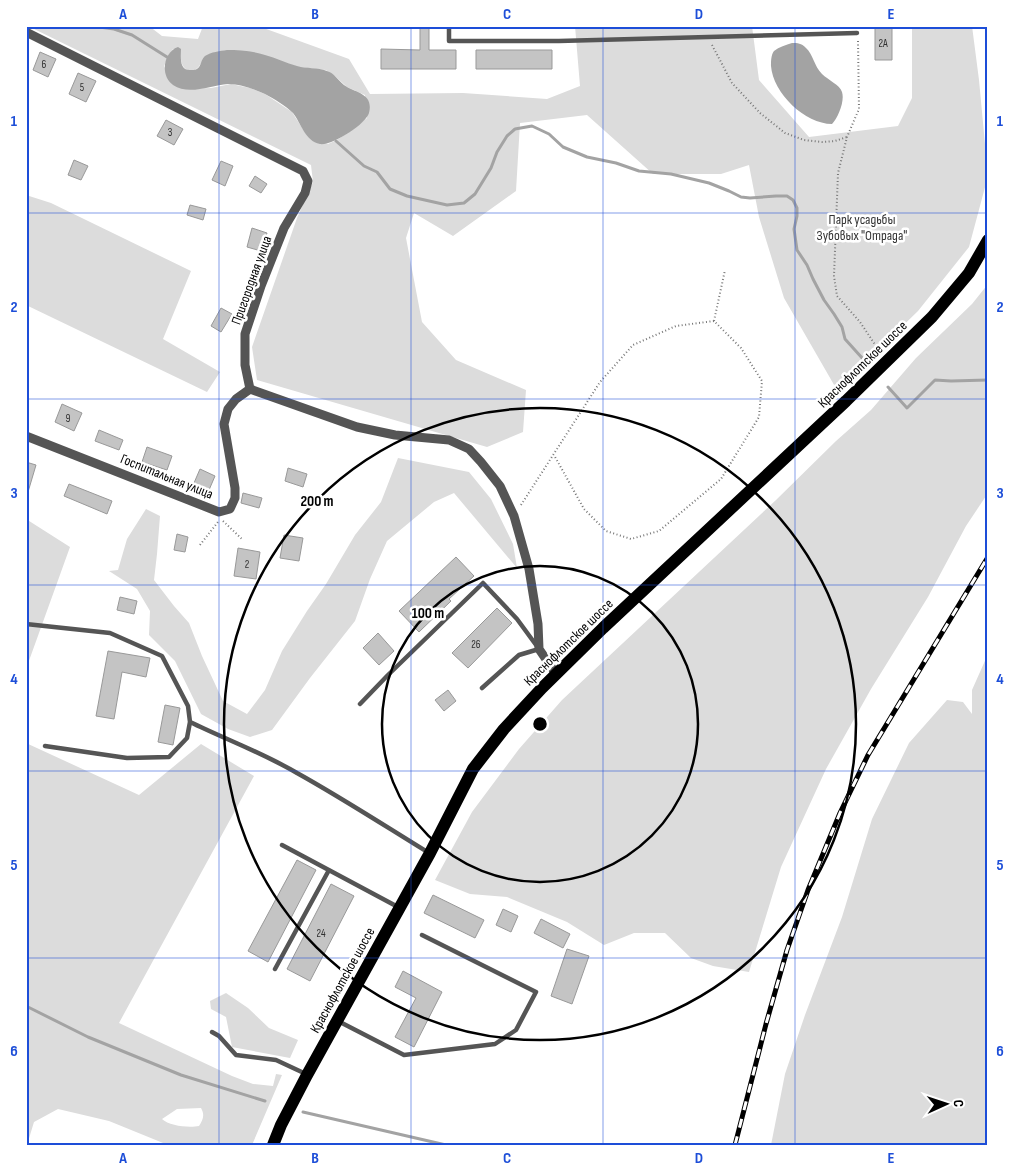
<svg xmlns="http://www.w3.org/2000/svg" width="1014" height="1171" viewBox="0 0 1014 1171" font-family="'Sofia Sans Condensed',sans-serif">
  <rect width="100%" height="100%" fill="#fff"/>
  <path fill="#dcdcdc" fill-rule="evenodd" d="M28 26H149L162 36 198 39 203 26H258L349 59 370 94 463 93 547 99 580 86 575 26H752L759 80 809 137 898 126 912 98V26H972L979 80 988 176 969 247 918 311 837 390 784 298 759 217 749 165 721 174H653L587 115 520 123 516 191 453 236 414 213 406 238 422 322 456 360 526 390 523 432 487 447 257 380 252 347 297 218 313 182 311 165ZM173 49H181C181 54 180 61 183 66 190 77 201 68 203 58L217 52 222 51 251 52 298 67 326 70 336 77 347 87 365 95 367 118C355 127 343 138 328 144L306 134 292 112 265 94 250 88 231 84 211 88 186 89 172 84 164 66 170 53Z
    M26 195 51 203 191 271 163 339 220 372 207 392 26 305Z
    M988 284V493L966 526 928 597 871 689 826 769 781 867 749 972 713 966 691 958 665 933H634L604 945 567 922 507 897 470 894 435 880 472 812 519 749 562 700 776 500 836 441 871 410 916 358 972 304Z
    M398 458 469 472 491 499 513 544 517 568 454 493 434 502 387 541 370 579 355 621 310 678 272 730 250 737 228 729 201 714 175 661 149 635 150 611 137 589 109 571 118 570 127 539 146 509 160 516 157 554 154 580 174 606 189 623 202 656 223 701 247 714 265 690 282 651 307 611 326 584 355 535 381 502Z
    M26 519 70 547 26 669Z
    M988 654V1145H771L785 1074 805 1015 842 917 872 819 909 743 947 700 963 702 972 714V690Z
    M26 743 139 795 201 744 254 776 119 1023 232 1076 253 1084 273 1086 276 1074 282 1075 252 1145H168L109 1121 58 1109 34 1122 27 1145H26ZM201 1108C205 1115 203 1120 199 1126 189 1128 169 1126 162 1119L177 1109Z
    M226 993 248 1008 269 1028 298 1040 290 1058 232 1047 226 1017 211 1009 210 1001Z"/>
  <path fill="#a3a3a3" d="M792 43C798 43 801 43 806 48 813 54 814 66 822 74 828 80 840 85 842 92 845 101 838 118 832 124 805 124 773 93 771 66 771 61 771 55 774 51 779 47 786 45 792 43Z
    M178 47 181 49C181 57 179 70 190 70 203 71 199 61 205 56 211 52 220 51 227 50 239 50 253 51 265 55 276 58 286 63 297 66 307 69 317 67 327 71 334 73 338 80 344 85 355 93 374 93 369 113 366 124 332 146 320 144 305 141 301 123 293 113 286 106 274 99 265 94 254 89 240 84 228 84 211 85 189 96 173 85 160 76 163 52 178 47Z"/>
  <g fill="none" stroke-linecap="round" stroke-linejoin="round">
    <path stroke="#a3a3a3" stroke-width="3" d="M92 26 114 29 132 35 167 57
      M336 141 364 166 377 172 390 189 407 196 447 205 464 203 475 194 491 168 497 152 507 136 515 129 532 126 549 134 563 147 587 157 616 163 639 171 671 174 709 183 729 191 741 197 750 198 776 196H787L793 200 797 208V216L794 229 797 250 807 265 813 279 824 300 834 314 842 327 845 339 863 359
      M888 387 907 408 935 380 951 381 988 380
      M26 1006 88 1037 181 1075 265 1101
      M303 1112 446 1145"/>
  </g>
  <path fill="#c4c4c4" stroke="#999" d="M420 26H429V50H456V69H381V49L420 50Z
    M875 26H892V60H875Z
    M476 50H552V69H476Z
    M40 52 56 59 48 77 33 70Z
    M78 73 96 81 86 102 69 94Z
    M166 120 183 129 174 145 157 136Z
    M74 160 88 166 81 180 68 175Z
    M221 161 233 166 225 186 212 180Z
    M255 176 267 184 261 193 249 186Z
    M190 205 206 209 203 220 187 215Z
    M252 228 267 233 261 251 247 247Z
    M221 308 232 314 221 332 211 326Z
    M62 404 82 413 74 431 55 422Z
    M99 430 123 440 119 450 95 441Z
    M147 447 172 456 167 470 142 462Z
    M26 462 36 465 28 492H26Z
    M288 468 307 474 303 487 285 481Z
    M200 469 215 476 209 490 194 483Z
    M69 484 112 501 107 514 64 496Z
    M243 493 262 498 259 508 241 503Z
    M177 534 188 537 185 552 174 550Z
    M284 535 303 538 299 561 280 558Z
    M238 548 260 552 256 579 234 576Z
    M456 557 474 576 449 599 451 601 419 632 399 611Z
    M120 597 137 601 134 614 117 610Z
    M497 608 512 623 468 668 452 653Z
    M378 633 394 651 379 665 363 648Z
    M108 651 150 658 146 677 122 672 114 719 96 716Z
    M448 690 456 701 444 711 435 700Z
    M165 705 180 708 173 745 158 742Z
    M297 860 316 870 268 962 248 951Z
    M331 884 354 896 310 981 287 969Z
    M433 895 484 920 475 938 424 913Z
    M503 909 518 916 511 932 496 925Z
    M541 919 570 934 563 948 534 933Z
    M567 949 589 956 572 1004 551 996Z
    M403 971 442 992 414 1047 395 1037 416 998 395 987Z"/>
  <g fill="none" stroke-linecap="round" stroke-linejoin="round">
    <path stroke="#777" stroke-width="2" stroke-dasharray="1 2.5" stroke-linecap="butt" d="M858 41 859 109 847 137 838 173 834 276 837 296 860 322 880 352
      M712 45 732 83 760 113 785 133 804 140 822 142 835 141 847 137
      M714 321 725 270
      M521 505 600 382 633 345 676 326 714 321 741 348 762 381 759 417 721 479 659 531 631 539 606 531 584 509 554 455
      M223 521 243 540
      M200 545 218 522"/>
    <path stroke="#555" stroke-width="4.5" d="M449 26V41H559L857 33
      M26 624 110 633 162 656 188 706 190 722 187 738 169 757 127 758 45 746
      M360 704 388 675 483 583 517 619 539 649 519 655 482 688
      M190 722C225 739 263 753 297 773 342 798 385 826 429 853
      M282 845 398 907
      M275 969 329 870
      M338 1021 404 1055 495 1044 516 1030 536 992 422 935
      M212 1032 219 1036 236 1055 276 1060 306 1074"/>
    <path stroke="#555" stroke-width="9" d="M26 32 303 171 308 181 305 193 284 228 261 286 245 334V365L250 389 357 427 395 435 449 440 469 449 481 462 500 486 514 516 529 569 538 624 539 649 556 674
      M26 436 219 512 230 509 235 498V488L224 424 228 409 236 399 250 389"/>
    <path stroke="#000" stroke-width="12" d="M273 1145 281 1125 307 1075 430 853 473 769 504 729 542 688 603 628 846 401 932 317 969 273 988 240"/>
    <g stroke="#000" stroke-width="5">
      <path id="rail" d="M735 1145 766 1024 787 950 808 890 840 813 868 755 988 557"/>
    </g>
    <use href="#rail" stroke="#fff" stroke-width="3" stroke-dasharray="9" stroke-linecap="butt"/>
  </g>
  <path fill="none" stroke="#1d4ed8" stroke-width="1" stroke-opacity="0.55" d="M219 26V1145M411 26V1145M603 26V1145M795 26V1145M26 213H988M26 399H988M26 585H988M26 771H988M26 958H988"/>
  <g fill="none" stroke="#000" stroke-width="2.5">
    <circle cx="540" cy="724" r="158"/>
    <circle cx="540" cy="724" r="316"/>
  </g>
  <g text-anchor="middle" stroke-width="5" stroke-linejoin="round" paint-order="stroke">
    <g font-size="11" fill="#313131">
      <text x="883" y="47">2А</text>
      <text x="44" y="68">6</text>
      <text x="82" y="91">5</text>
      <text x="170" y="136">3</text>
      <text x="68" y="422">9</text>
      <text x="247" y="568">2</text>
      <text x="476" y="648">26</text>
      <text x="321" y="937">24</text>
    </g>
    <g font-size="14" fill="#333" stroke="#fff">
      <text x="862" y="224">Парк усадьбы<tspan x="862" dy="16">Зубовых "Отрада"</tspan></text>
    </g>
    <g font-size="14" fill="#000" stroke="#fff">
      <text transform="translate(251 280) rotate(-70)" y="5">Пригородная улица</text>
      <text transform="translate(862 364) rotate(-44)" y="5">Краснофлотское шоссе</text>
      <text transform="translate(167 476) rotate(22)" y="5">Госпитальная улица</text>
      <text transform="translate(568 642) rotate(-44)" y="5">Краснофлотское шоссе</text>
      <text transform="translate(342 980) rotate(-61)" y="5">Краснофлотское шоссе</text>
    </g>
  </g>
  <circle cx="540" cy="724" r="8" fill="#000" stroke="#fff" stroke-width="2.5"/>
  <g font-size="15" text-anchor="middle" font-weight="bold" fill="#000" stroke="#fff" stroke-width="5" stroke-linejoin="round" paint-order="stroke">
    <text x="317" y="506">200 m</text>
    <text x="428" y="618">100 m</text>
  </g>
  <rect width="1014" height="1171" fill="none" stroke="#ffffff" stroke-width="55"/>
  <g transform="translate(946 1104) rotate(87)" stroke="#ffffff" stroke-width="4" paint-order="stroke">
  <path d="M0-4L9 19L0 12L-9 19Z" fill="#000000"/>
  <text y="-8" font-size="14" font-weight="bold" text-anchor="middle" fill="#000000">С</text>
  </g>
  <rect x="28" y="28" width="958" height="1116" fill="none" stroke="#1d4ed8" stroke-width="2"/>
  <g font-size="16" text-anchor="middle" font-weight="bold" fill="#1d4ed8">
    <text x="123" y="19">A</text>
    <text x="315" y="19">B</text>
    <text x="507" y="19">C</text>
    <text x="699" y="19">D</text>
    <text x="891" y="19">E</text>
    <text x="14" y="126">1</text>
    <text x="1000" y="126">1</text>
    <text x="14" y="312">2</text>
    <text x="1000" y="312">2</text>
    <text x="14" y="498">3</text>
    <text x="1000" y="498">3</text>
    <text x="14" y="684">4</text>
    <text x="1000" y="684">4</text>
    <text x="14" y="870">5</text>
    <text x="1000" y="870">5</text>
    <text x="14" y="1056">6</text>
    <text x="1000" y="1056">6</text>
    <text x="123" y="1163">A</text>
    <text x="315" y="1163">B</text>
    <text x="507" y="1163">C</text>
    <text x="699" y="1163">D</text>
    <text x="891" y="1163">E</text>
  </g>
</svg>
